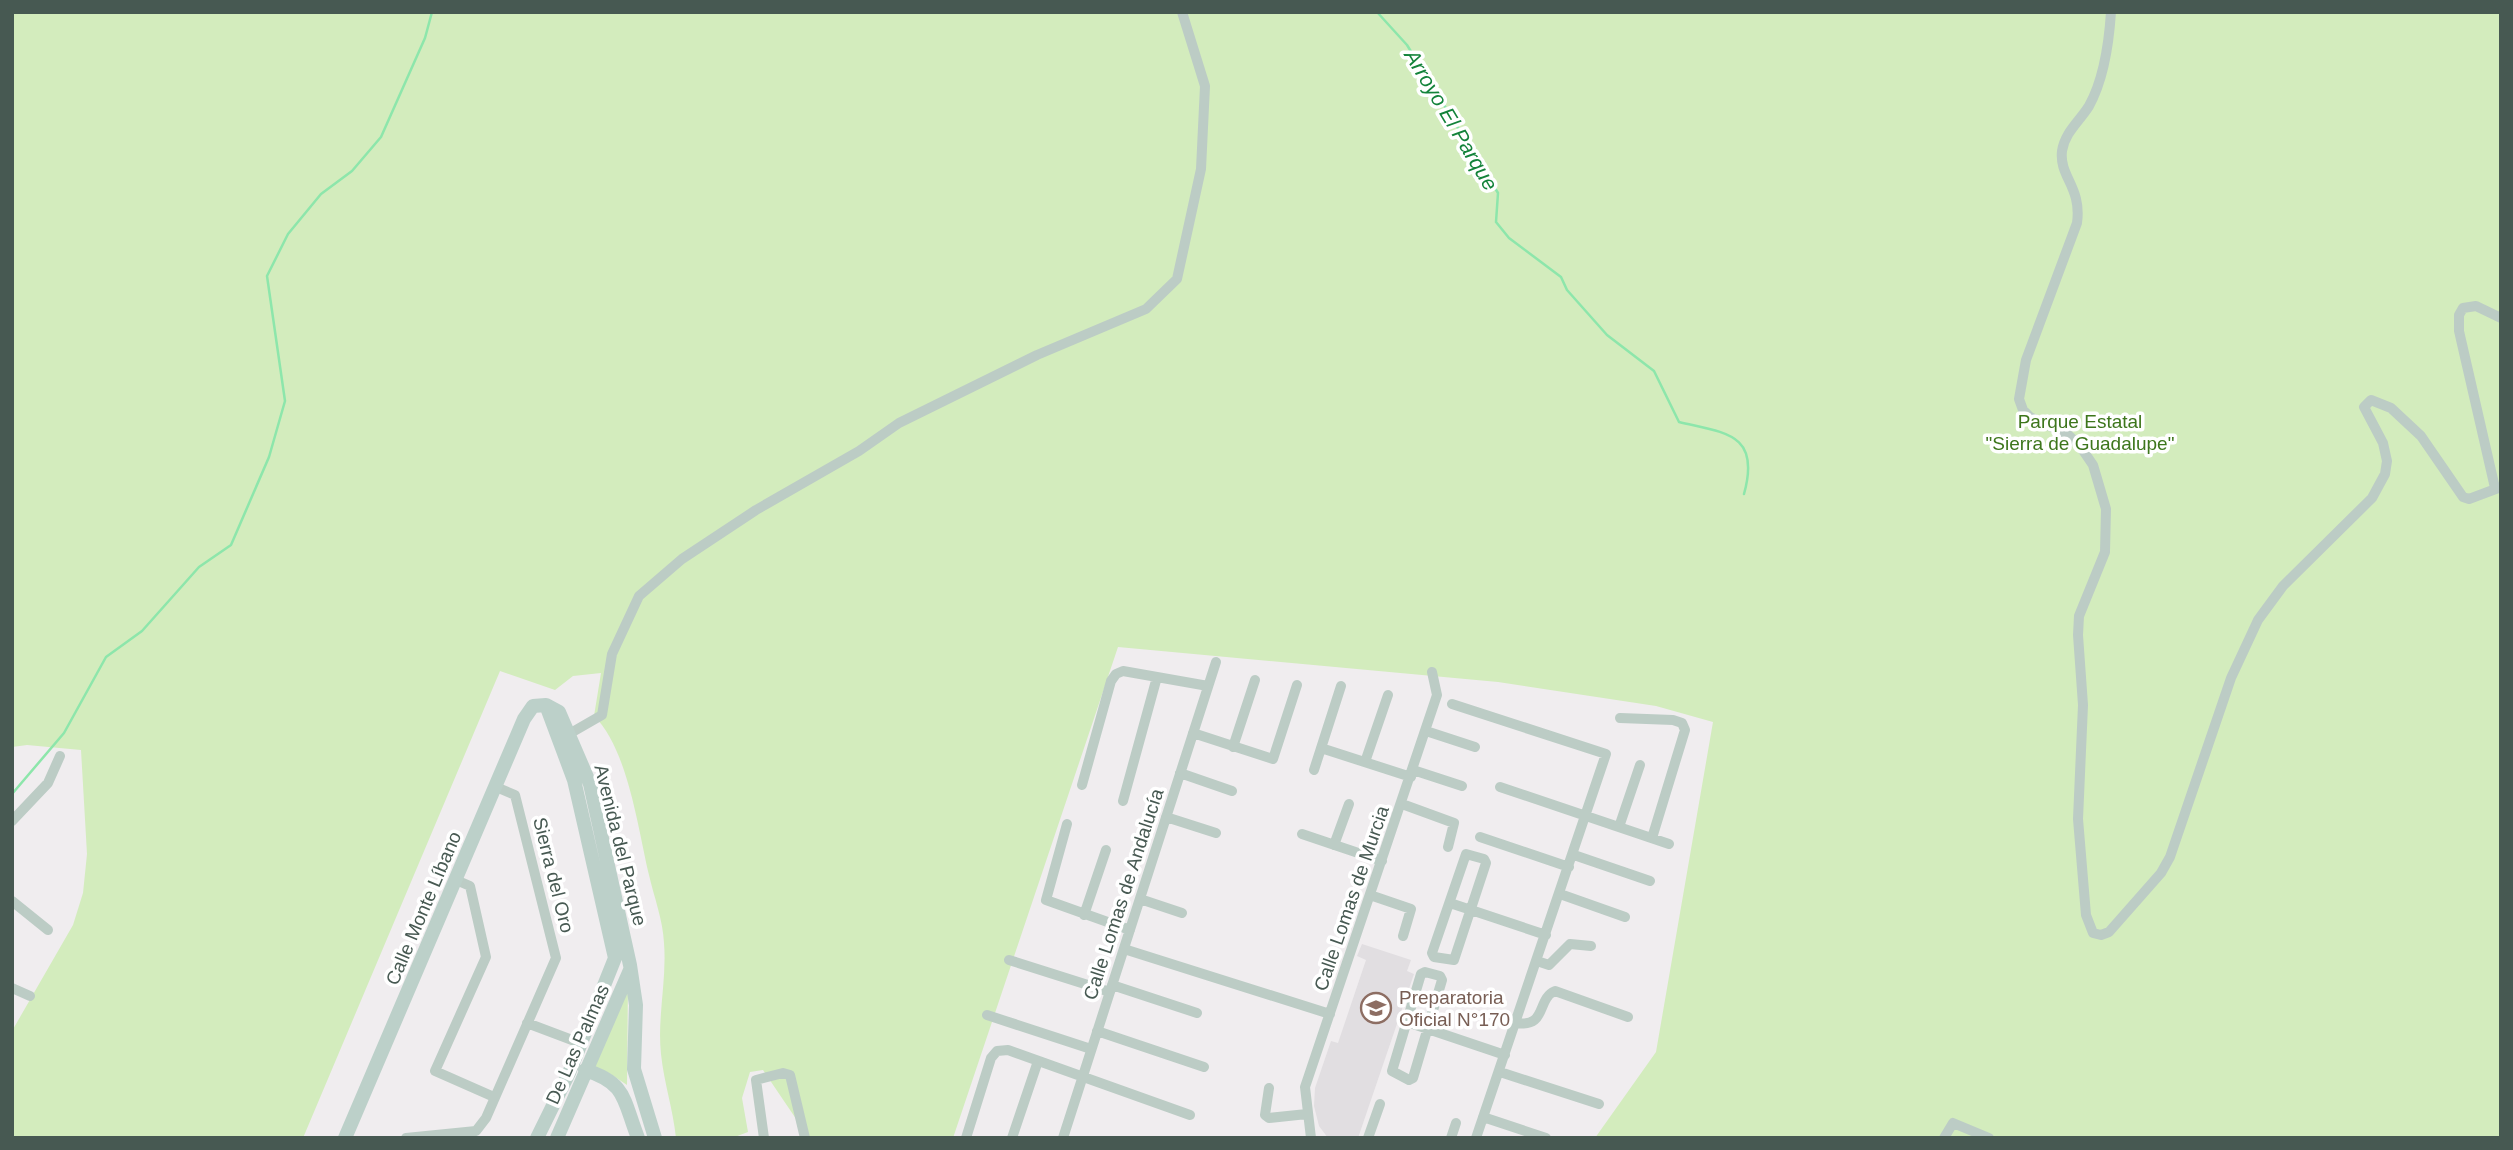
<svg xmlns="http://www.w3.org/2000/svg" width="2513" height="1150" viewBox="0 0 2513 1150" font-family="Helvetica,sans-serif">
  <rect width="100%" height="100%" fill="#f0edef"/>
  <path fill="#e1dee1" d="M1362 944 1411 960 1407 971 1414 974 1358 1138H1328L1319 1126 1314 1106 1315 1088 1331 1041 1338 1043 1366 960 1357 956Z"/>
  <path fill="#d3ecbd" d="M12 12H2501V1138H1595L1656 1052 1713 722 1656 706 1498 682 1118 647 953 1138H809L763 1070 750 1072 742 1098 748 1132 732 1138H676C673 1109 664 1083 661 1054 657 1018 667 980 664 943 663 920 654 897 649 875 638 829 628 749 594 716L601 673 573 676 555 690 500 671 303 1138H12V1031L73 925 83 893 87 854 81 750 27 745 12 747Z
    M628 981 627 1085 609 1073 587 1068Z"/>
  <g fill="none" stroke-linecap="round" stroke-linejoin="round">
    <path stroke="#8de6ab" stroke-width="2.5" d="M1377 12 1407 45 1498 193 1496 222 1509 238 1561 277 1567 290 1607 335 1654 371 1679 422C1725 433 1761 433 1744 494
      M12 794 64 733 106 657 142 631 199 567 231 545 269 457 285 401 267 276 288 234 321 194 352 171 381 137 425 38 432 12"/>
    <path stroke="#bcccc5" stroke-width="10" d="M2111 12C2109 43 2104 79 2089 106 2079 122 2065 132 2062 151 2059 177 2082 187 2077 223L2026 360 2019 399 2023 410 2030 417 2067 434 2080 446 2093 465 2106 509 2105 552 2079 616 2078 635 2083 705 2078 819 2086 915 2093 933 2101 935 2109 932 2161 873 2170 857 2231 678 2258 620 2283 586 2372 498 2385 474 2387 461 2383 443 2364 407 2371 400 2391 408 2421 436 2463 497 2469 499 2501 487
      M2495 488 2459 331V315L2463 308 2476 306 2501 318
      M1452 704 1606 754 1476 1138
      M1620 718 1673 720 1682 723 1685 730 1652 838
      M1426 731 1475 747
      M1193 733 1273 759 1297 685
      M569 734 602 715 612 654 639 596 682 559 756 510 859 451 899 423 1037 355 1146 309 1177 279 1201 169 1205 86 1182 12
      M1233 747 1255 680
      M1321 748 1411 777
      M1365 762 1388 695
      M1314 770 1341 686
      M1413 770 1462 786
      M1180 773 1232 791
      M1082 785 1111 681 1116 674 1123 671 1208 686
      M1500 787 1669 844
      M1123 801 1157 677
      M1402 804 1454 823 1448 847
      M1166 817 1216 833
      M12 821 48 783 60 756
      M1067 824 1046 900 1130 930
      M1619 827 1640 765
      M1302 834 1382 861
      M1480 837 1569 867
      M1334 845 1349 804
      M1466 854 1484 859 1486 863 1454 960 1434 957 1432 953Z
      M1574 855 1650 881
      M456 880 470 886 486 957 435 1071 494 1097
      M1560 894 1625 917
      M1370 895 1411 909 1403 936
      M1140 899 1182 913
      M12 901 48 930
      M1450 903 1546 935
      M1084 915 1106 850
      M1124 949 1330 1014
      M1009 960 1110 992
      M1537 961 1549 965 1570 944 1591 946
      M1425 972 1440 976 1442 980 1413 1078 1409 1080 1392 1071 1421 974Z
      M1112 985 1197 1013
      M12 988 30 996
      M987 1015 1091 1049
      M1407 1022 1505 1055
      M527 1023 580 1043
      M1515 1023C1548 1028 1536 999 1555 991L1628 1017
      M1097 1031 1204 1067
      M1500 1072 1599 1104
      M1269 1088 1265 1115 1269 1118 1307 1114
      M1483 1117 1546 1138
      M406 1138 476 1131 486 1118 556 958 515 795 496 787
      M764 1138 756 1080 783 1073 790 1075 805 1138
      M966 1138 991 1058 997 1051 1008 1050 1190 1115
      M1012 1138 1038 1061
      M1063 1138 1216 662
      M1311 1138 1305 1087 1437 695 1432 672
      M1368 1138 1380 1104
      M1451 1138 1456 1123
      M1944 1138 1953 1123 1989 1138"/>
    <path stroke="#bcd0c9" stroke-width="14" d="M546 705 559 712 590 784 630 965 636 1005 634 1069 655 1138
      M585 1070C627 1083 623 1100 638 1138
      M345 1138 524 719 533 706 546 705
      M537 1138 569 1073 615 958 574 780 546 705
      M557 1138 630 970"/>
  </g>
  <defs>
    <g id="school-ring" transform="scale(1.575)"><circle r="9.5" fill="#fff" stroke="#8d6e63" stroke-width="1.5"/><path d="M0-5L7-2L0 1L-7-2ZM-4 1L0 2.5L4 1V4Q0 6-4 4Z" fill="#8d6e63"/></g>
  </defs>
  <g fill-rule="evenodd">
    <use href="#school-ring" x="1376" y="1008"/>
  </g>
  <g text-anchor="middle" stroke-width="7" stroke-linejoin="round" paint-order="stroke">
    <g font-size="19" fill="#3d761c" stroke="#fff">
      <text x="2080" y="428">Parque Estatal<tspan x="2080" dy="22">"Sierra de Guadalupe"</tspan></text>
    </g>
    <g font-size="19" fill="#475952" stroke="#fff">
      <text transform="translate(621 845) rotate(76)" y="7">Avenida del Parque</text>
      <text transform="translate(554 875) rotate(76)" y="7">Sierra del Oro</text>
      <text transform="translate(1123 894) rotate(-72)" y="7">Calle Lomas de Andalucía</text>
      <text transform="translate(1351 898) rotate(-71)" y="7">Calle Lomas de Murcia</text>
      <text transform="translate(423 908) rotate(-67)" y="7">Calle Monte Líbano</text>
      <text transform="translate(577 1044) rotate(-66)" y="7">De Las Palmas</text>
    </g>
    <g font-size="19" fill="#785e54" stroke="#fff" text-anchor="start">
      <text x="1399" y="1004">Preparatoria<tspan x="1399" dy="22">Oficial N°170</tspan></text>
    </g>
    <g font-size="21" font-style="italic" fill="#13833a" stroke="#fff">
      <text transform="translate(1451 120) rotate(59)" y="7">Arroyo El Parque</text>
    </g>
  </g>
  <rect width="2513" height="1150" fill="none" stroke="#475952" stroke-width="28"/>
</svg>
